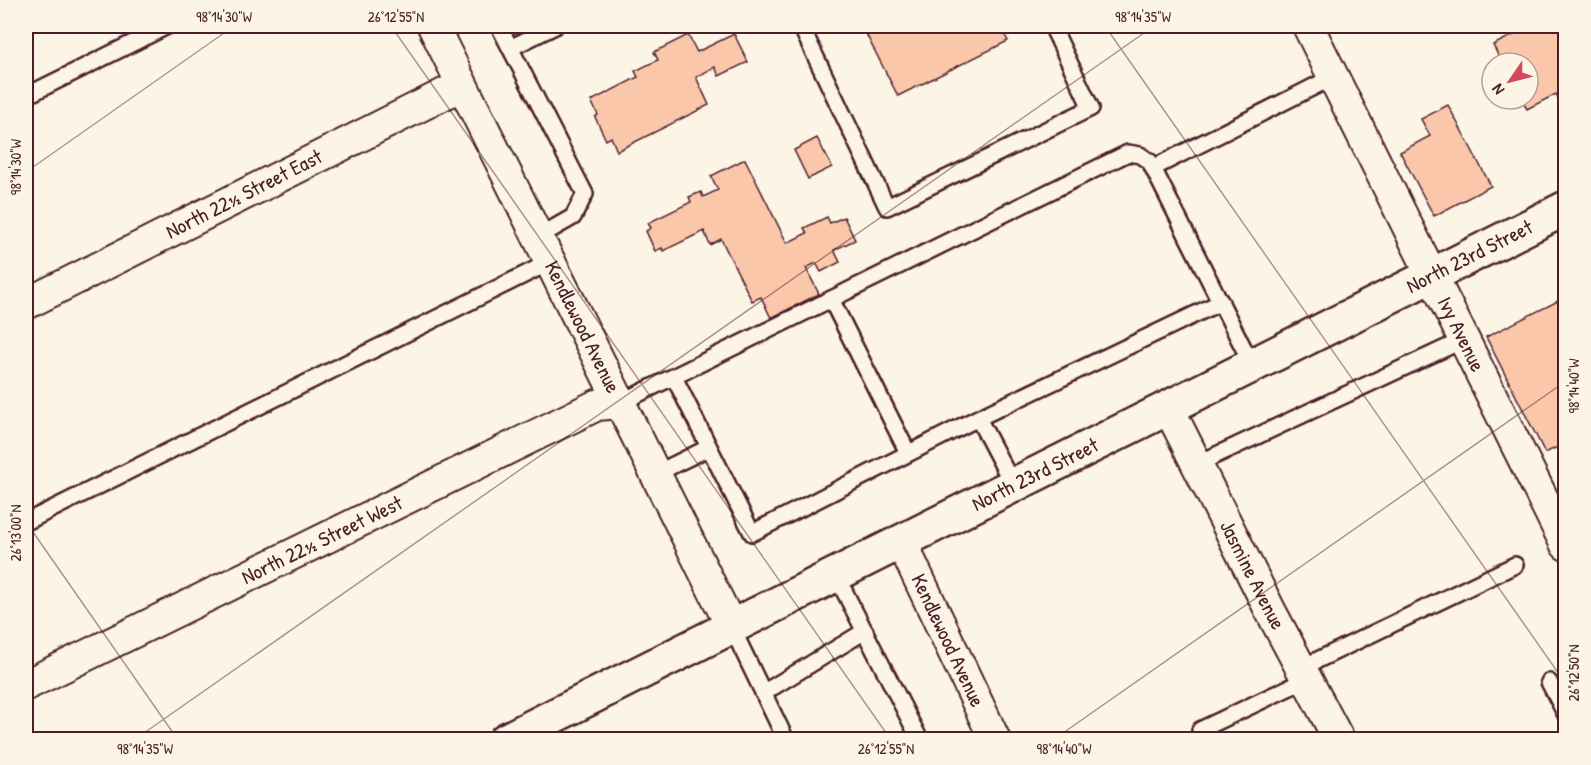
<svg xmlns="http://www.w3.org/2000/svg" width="1591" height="765" viewBox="0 0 1591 765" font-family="'Patrick Hand',sans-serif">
  <rect width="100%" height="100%" fill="#fcf5e5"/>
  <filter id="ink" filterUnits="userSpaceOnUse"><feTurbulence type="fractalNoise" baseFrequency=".0167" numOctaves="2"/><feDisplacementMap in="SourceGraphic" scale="12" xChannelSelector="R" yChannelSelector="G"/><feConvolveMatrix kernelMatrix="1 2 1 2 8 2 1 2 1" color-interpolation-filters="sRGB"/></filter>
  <g filter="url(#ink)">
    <path fill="#fac7ab" stroke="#4a1f2b" stroke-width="1.5" d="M862 26H1000L1008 41 898 96Z
      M1531 26H1566V113L1556 94 1527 109 1521 99H1528V63H1502L1493 45Z
      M734 34 748 62 719 76 715 67 696 77 709 105 617 151 611 137 606 140 595 117 598 115 591 101 638 77 635 71 658 60 654 52 688 35 697 52Z
      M1448 105 1491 186 1434 216 1400 152 1430 136 1421 119Z
      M817 138 832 167 808 179 794 150Z
      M745 159 787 243 807 233 804 228 827 217 830 223 844 217 855 240 834 250 840 262 821 272 816 263 806 268 819 294 771 318 761 297 752 301 721 239 710 245 704 231 663 251 662 248 655 251 646 231 651 228 648 223 691 202 689 197 701 192 703 197 718 190 711 176Z
      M1566 297V443L1545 453 1486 337Z"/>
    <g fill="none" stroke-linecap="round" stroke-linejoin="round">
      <g stroke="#4a1f2b" stroke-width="20">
        <path id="lane" d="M499 26 585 194 573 217 538 237
          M801 26 887 207 1091 108 1052 26
          M510 48 555 26
          M26 96 167 26
          M1153 168 1333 77
          M831 299 908 453
          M674 377 752 533 978 418 1221 302
          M620 403 1128 153 1140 155 1150 162 1252 365
          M978 418 1013 485
          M1197 464 1463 340
          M655 474 708 448
          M26 522 550 262
          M836 575 920 740
          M732 628 786 740
          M1301 668 1515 565
          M1549 682 1566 715
          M763 693 865 631
          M1200 730 1307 679"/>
      </g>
      <g stroke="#4a1f2b" stroke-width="34">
        <g id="street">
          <path id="s1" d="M433 26 732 628"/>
          <path id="s2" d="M1308 26 1566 545"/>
          <path d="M26 304 462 85"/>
          <path id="s3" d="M1168 407 1270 610 1339 740"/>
          <path id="s4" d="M901 541 995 740"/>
          <path d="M26 685 597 405 620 403"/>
        </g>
      </g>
      <g stroke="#4a1f2b" stroke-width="38">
        <g id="secondary">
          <path id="s5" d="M506 740 1566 208"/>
        </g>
      </g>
      <use href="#lane" stroke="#fcf5e5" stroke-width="15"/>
      <use href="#street" stroke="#fcf5e5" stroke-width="30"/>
      <use href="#secondary" stroke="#fcf5e5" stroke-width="33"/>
    </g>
  </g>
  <path fill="none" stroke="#4a1f2b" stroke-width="1.5" stroke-opacity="0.45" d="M391 26 891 740M1105 26 1566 684M26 172 234 26M26 522 178 740M134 740 1154 26M1053 740 1566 381"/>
  <g text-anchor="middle" stroke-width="4.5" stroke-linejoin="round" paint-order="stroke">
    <g font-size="21" fill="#4a1f2b" stroke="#fcf5e5">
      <text transform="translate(244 194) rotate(-27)" y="7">North 22½ Street East</text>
      <text dy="7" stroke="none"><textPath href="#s5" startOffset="1078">North 23rd Street</textPath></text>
      <text dy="7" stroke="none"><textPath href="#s1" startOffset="336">Kendlewood Avenue</textPath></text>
      <text dy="7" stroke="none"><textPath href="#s2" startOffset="344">Ivy Avenue</textPath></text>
      <text dy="7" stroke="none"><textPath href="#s5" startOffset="592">North 23rd Street</textPath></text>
      <text transform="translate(322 540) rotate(-26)" y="7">North 22½ Street West</text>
      <text dy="7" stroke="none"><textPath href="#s3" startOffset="188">Jasmine Avenue</textPath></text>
      <text dy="7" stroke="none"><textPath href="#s4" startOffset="110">Kendlewood Avenue</textPath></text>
    </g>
  </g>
  <rect width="1591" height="765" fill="none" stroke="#fcf5e5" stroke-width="66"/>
  <g transform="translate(1510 81) rotate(235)"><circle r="28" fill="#fcf5e5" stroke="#b59f9b" stroke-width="1.5"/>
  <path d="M0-4.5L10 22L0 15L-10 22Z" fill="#d1495b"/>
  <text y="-9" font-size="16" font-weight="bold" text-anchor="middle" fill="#4a1f2b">N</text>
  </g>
  <rect x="33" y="33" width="1525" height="699" fill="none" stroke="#4a1f2b" stroke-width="2"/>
  <g font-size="15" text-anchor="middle" fill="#4a1f2b">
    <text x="224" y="22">98°14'30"W</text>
    <text x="396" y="22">26°12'55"N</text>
    <text x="1143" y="22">98°14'35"W</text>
    <text transform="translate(16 167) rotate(-90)" y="5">98°14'30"W</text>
    <text transform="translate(1574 386) rotate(-90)" y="5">98°14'40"W</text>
    <text transform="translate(16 533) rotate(-90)" y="5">26°13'00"N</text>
    <text transform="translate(1574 673) rotate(-90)" y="5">26°12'50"N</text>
    <text x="145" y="754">98°14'35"W</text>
    <text x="886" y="754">26°12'55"N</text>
    <text x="1064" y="754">98°14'40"W</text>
  </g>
</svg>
